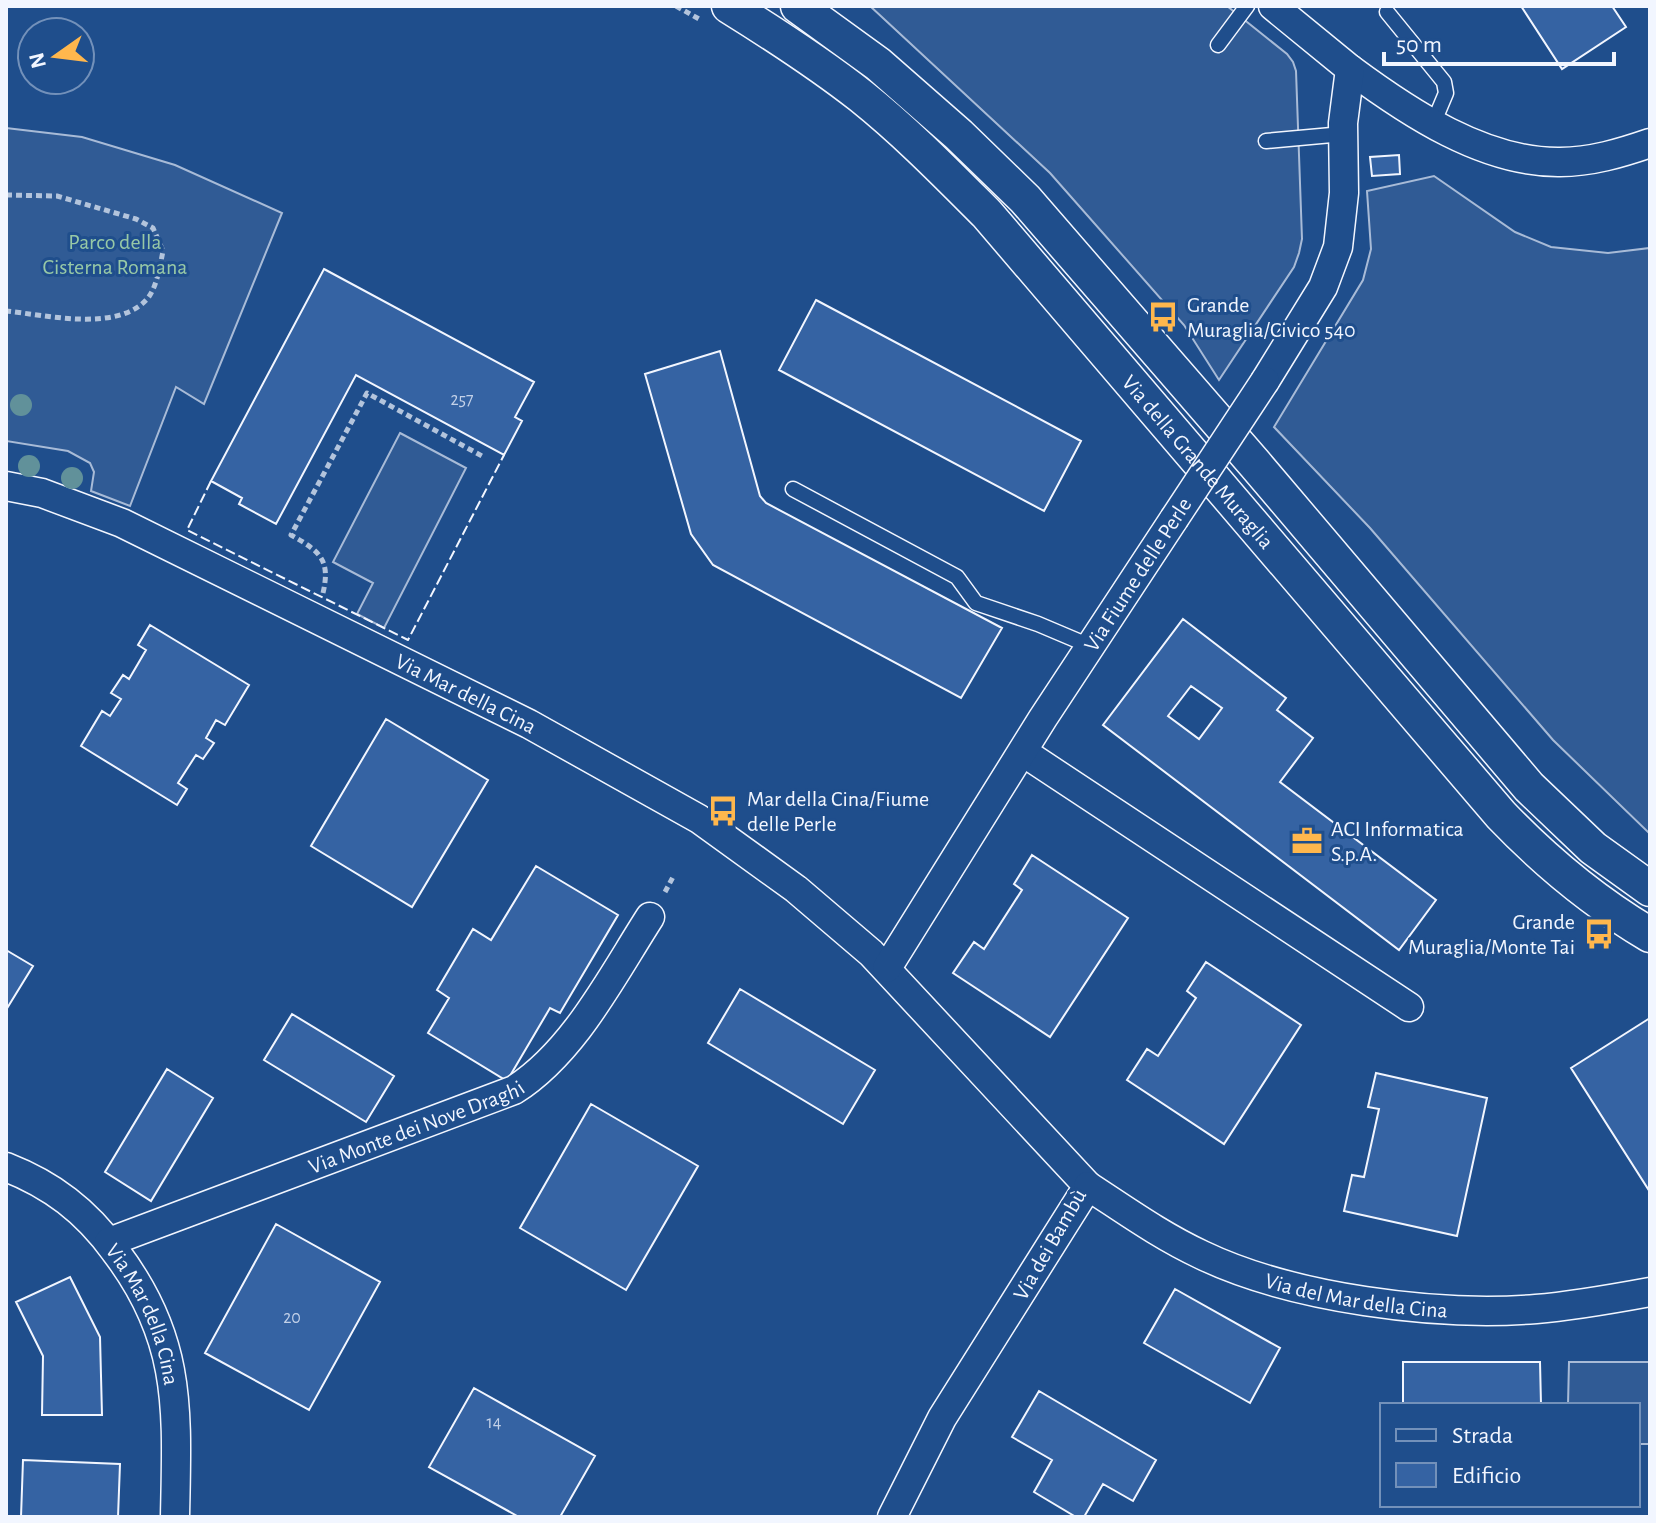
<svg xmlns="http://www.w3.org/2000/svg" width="1656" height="1523" viewBox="0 0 1656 1523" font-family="'Alegreya Sans',sans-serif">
  <rect width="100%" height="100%" fill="#1f4e8c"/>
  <path fill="#305b95" stroke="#a8bbd7" stroke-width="2" d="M870 6H1227L1287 54 1293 62 1296 71 1302 239 1299 253 1294 267 1219 380 1184 325 1050 173Z
    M6 128 82 137 175 165 282 213 204 404 176 387 130 506 91 491 94 472 90 463 68 451 6 441Z
    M1434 176 1515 232 1551 247 1608 253 1650 248V834L1553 740 1370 528 1274 427 1363 280 1371 249 1367 191Z
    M400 433 466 468 384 628 357 614 373 583 333 562Z
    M1569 1362H1650V1444H1638V1405H1568Z"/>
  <path fill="#3563a3" stroke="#f2f6ff" stroke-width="2" fill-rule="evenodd" d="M1521 6H1612L1626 27 1562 69Z
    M1399 155 1400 174 1372 176 1370 157Z
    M324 269 534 382 515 417 522 421 504 455 356 375 276 524 239 504 242 498 211 481Z
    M816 300 1081 441 1044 511 779 370Z
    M720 351 760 496 766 503 1002 628 961 698 713 565 691 534 645 374Z
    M1183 619 1286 698 1277 710 1313 738 1280 782 1436 900 1399 950 1103 725ZM1191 686 1222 708 1199 739 1168 716Z
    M150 625 249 685 225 725 216 720 206 738 214 743 203 759 196 755 178 783 187 789 177 805 81 746 102 711 110 716 121 699 111 693 123 675 129 679 146 650 138 645Z
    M386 719 488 780 412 907 311 846Z
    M1032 855 1128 918 1050 1037 953 973 974 942 984 949 1022 890 1014 884Z
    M536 866 618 915 560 1013 550 1008 507 1081 428 1033 449 998 437 990 473 929 491 940Z
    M6 950 33 966 6 1010Z
    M1206 962 1301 1025 1224 1144 1127 1080 1147 1049 1158 1056 1196 998 1187 991Z
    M740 989 875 1070 843 1124 708 1043Z
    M292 1014 394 1076 366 1122 264 1060Z
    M1650 1018V1192L1571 1068Z
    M167 1069 213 1098 151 1201 105 1172Z
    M1376 1073 1487 1098 1457 1236 1344 1211 1352 1175 1364 1177 1379 1109 1368 1107Z
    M591 1104 698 1166 626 1290 520 1228Z
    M276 1224 380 1282 309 1410 205 1353Z
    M70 1277 100 1337 102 1415H42L43 1356 16 1302Z
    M1175 1289 1280 1348 1250 1403 1144 1343Z
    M1403 1362H1540L1541 1405H1403Z
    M474 1388 595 1456 560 1517H519L429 1467Z
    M1039 1391 1156 1460 1133 1501 1103 1484 1084 1517H1076L1034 1492 1052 1460 1012 1437Z
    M23 1460 120 1464 118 1517H21Z"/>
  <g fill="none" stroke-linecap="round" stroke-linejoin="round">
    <g stroke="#f2f6ff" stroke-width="17">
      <path id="service" d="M1387 12 1444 82 1446 93 1433 124
        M1218 45 1247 6
        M1266 141 1343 134
        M793 489 957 577 976 603 1038 624 1090 646"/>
    </g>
    <g stroke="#f2f6ff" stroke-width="31">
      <g id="minor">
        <path d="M1350 69C1408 112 1484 163 1560 162 1591 162 1621 153 1650 143"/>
        <path d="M1265 381 1323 287 1338 247 1344 193 1343 123 1350 69 1273 6"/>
        <path id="s1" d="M6 486 42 493 122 523 529 724 699 819 796 889 871 953 1088 1186 942 1418 892 1517"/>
        <path d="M1023 752 1409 1007"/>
        <path d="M887 968 1043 718 1174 519"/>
        <path id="s2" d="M6 1167C52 1185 86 1211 115 1251 183 1340 177 1411 175 1517"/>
        <path id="s3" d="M1088 1186C1125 1210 1161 1236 1202 1255 1292 1298 1436 1317 1536 1309 1574 1306 1612 1299 1650 1292"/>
        <path id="s4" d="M109 1242 514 1090C574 1052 612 976 650 917"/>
      </g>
    </g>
    <g stroke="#f2f6ff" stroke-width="37">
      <g id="tertiary">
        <path id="s5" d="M729 6C774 34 819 63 861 96 906 132 946 173 987 214L1501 815C1545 861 1596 903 1650 935"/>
        <path d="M798 6 878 64 959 135 1025 199 1255 464 1529 787 1593 848 1650 889"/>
      </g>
    </g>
    <path stroke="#b3c4dc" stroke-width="5" stroke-dasharray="6 4" stroke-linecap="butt" d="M676 6 699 19
      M6 195 57 196 136 219 153 228 163 251C160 266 157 286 148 298 118 333 47 315 6 311
      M323 593C331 559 319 551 291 535L367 393 482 456
      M665 892 673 877"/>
    <use href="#service" stroke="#1f4e8c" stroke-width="14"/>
    <use href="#minor" stroke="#1f4e8c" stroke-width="28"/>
    <use href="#tertiary" stroke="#1f4e8c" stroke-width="34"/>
    <g stroke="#f2f6ff" stroke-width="31" stroke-linecap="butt">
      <path id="minor-bridge" d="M1174 519 1265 381"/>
    </g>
    <use href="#minor-bridge" stroke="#1f4e8c" stroke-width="28"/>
    <path stroke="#f2f6ff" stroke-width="2" stroke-dasharray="10 4" stroke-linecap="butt" d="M211 481 187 530 408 640 504 455"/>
  </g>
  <g fill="#61919a">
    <circle cx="21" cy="405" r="11"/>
    <circle cx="29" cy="466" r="11"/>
    <circle cx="72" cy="478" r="11"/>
  </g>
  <defs>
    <g id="bus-bare" transform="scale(2.4)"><path d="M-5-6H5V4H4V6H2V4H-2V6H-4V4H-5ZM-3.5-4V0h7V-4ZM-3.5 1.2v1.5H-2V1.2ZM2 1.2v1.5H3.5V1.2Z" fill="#ffb74d" stroke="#1f4e8c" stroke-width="2.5" paint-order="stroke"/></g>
    <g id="office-bare" transform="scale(2.4)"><path d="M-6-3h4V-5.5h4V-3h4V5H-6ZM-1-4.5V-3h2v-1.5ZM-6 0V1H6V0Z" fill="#ffb74d" stroke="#1f4e8c" stroke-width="2.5" paint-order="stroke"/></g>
  </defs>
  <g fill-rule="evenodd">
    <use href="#bus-bare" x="1163" y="317"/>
    <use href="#bus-bare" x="723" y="811"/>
    <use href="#office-bare" x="1307" y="841"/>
    <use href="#bus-bare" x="1599" y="934"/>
  </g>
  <g text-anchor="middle" stroke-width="6" stroke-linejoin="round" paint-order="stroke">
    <g font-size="18" fill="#c3d1e8">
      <text x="462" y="405">257</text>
      <text x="292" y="1323">20</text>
      <text x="494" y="1428">14</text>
    </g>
    <g font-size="22" fill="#97c8a6" stroke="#1f4e8c">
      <text x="115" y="249">Parco della<tspan x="115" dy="25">Cisterna Romana</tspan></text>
    </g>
    <g font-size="22" fill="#f2f6ff" stroke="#1f4e8c" text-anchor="start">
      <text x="1187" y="312">Grande<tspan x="1187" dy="25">Muraglia/Civico 540</tspan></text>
      <text x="747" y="806">Mar della Cina/Fiume<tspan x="747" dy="25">delle Perle</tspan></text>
      <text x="1331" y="836">ACI Informatica<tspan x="1331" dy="25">S.p.A.</tspan></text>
      <text x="1575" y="929" text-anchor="end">Grande<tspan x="1575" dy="25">Muraglia/Monte Tai</tspan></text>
    </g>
    <g font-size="22" fill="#f2f6ff" stroke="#1f4e8c">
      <text dy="8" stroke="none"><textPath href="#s5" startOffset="658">Via della Grande Muraglia</textPath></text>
      <text transform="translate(1137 574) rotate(-57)" y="8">Via Fiume delle Perle</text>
      <text dy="8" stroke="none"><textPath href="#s1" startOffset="506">Via Mar della Cina</textPath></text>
      <text dy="8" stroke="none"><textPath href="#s4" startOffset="328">Via Monte dei Nove Draghi</textPath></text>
      <text transform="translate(1049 1244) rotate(-60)" y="8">Via dei Bambù</text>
      <text dy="8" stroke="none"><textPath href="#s3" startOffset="294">Via del Mar della Cina</textPath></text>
      <text dy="8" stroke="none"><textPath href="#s2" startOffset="210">Via Mar della Cina</textPath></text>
    </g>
  </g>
  <rect width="1656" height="1523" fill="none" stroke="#f2f6ff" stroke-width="16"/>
  <rect x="1380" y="1403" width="260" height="104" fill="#1f4e8c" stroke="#7391ba" stroke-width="2"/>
  <rect x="1396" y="1429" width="40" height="12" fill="#1f4e8c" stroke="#7391ba" stroke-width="2"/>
  <text x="1452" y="1443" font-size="24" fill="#f2f6ff">Strada</text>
  <rect x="1396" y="1463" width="40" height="24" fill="#3563a3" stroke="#7391ba" stroke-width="2"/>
  <text x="1452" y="1483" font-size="24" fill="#f2f6ff">Edificio</text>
  <g transform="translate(56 56) rotate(256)"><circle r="38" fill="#1f4e8c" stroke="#7391ba" stroke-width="2"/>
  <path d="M0-6L14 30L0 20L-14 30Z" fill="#ffb74d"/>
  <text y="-12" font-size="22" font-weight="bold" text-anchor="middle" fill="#f2f6ff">N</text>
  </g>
  <path d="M1384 52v12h230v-12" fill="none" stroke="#f2f6ff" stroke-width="4"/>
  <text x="1396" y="52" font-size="24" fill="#f2f6ff" stroke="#1f4e8c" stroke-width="6" paint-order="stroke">50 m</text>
</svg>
